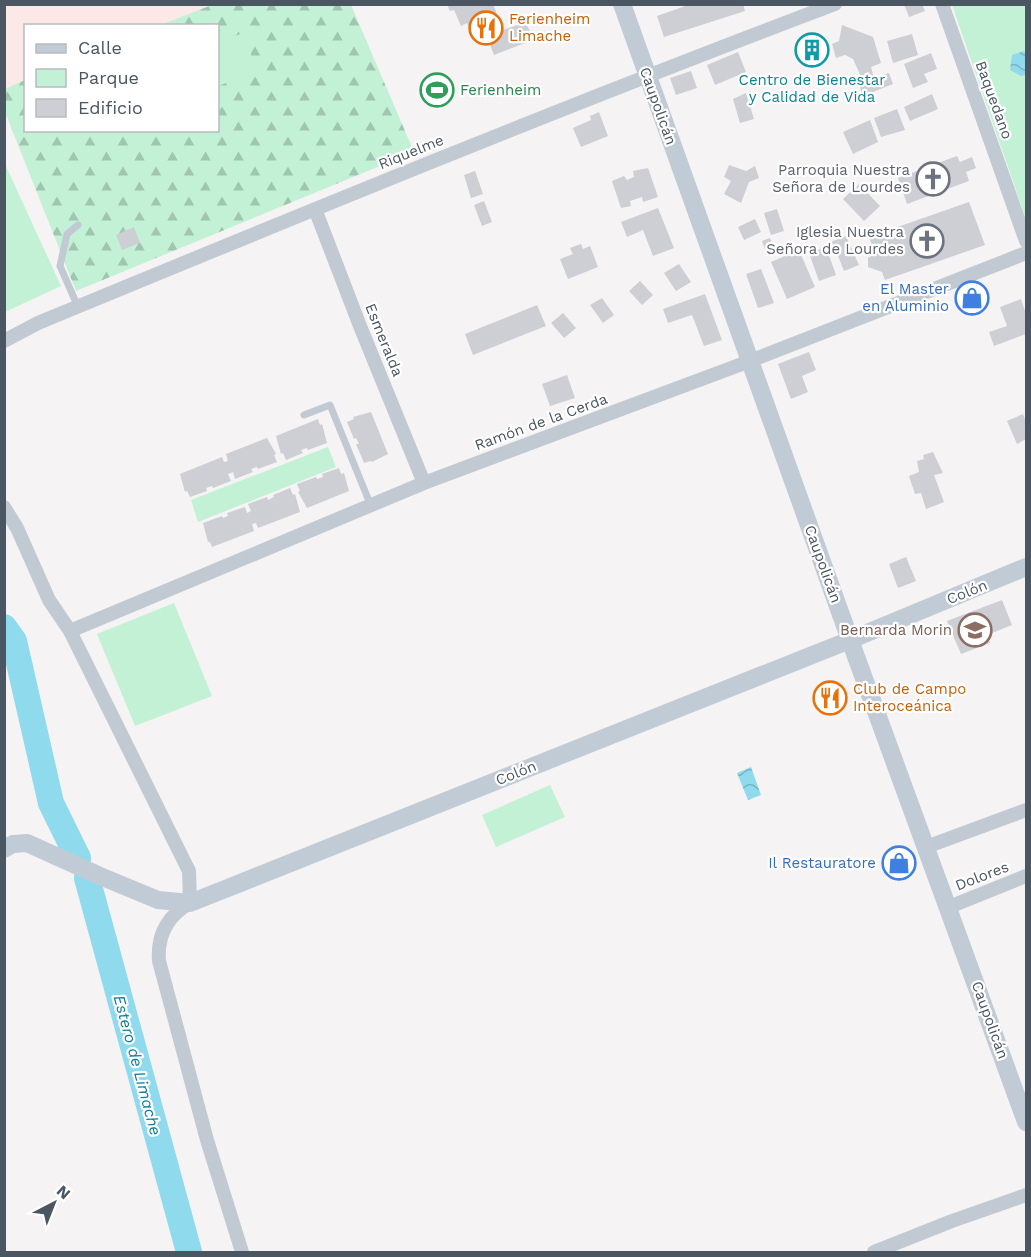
<svg xmlns="http://www.w3.org/2000/svg" width="1031" height="1257" viewBox="0 0 1031 1257" font-family="'Work Sans',sans-serif">
  <defs>
    <pattern id="forest-firs" width="22" height="20" patternUnits="userSpaceOnUse" patternTransform="scale(1.5)"><rect width="22" height="20" fill="#c3f1d5"/><path d="M5 1l3.5 6h-7zM16 11l3.5 6h-7z" fill="#a0c6b0"/></pattern>
    <pattern id="water-waves" width="16" height="10" patternUnits="userSpaceOnUse" patternTransform="scale(1.5)"><rect width="16" height="10" fill="#90daee"/><path d="M0 5q4-4 8 0t8 0" fill="none" stroke="#78b4c4"/></pattern>
  </defs>
  <rect width="100%" height="100%" fill="#f5f3f3"/>
  <path fill="#fce8e6" d="M5 5H212L160 25 26 26 25 80 5 89Z"/>
  <path fill="url(#forest-firs)" d="M212 5H351L414 152 76 291 5 112V89L25 80 26 130H218V26L160 25Z"/>
  <path fill="#c3f1d5" d="M952 5H1026V219Z
    M243 33 257 71 218 86V43Z
    M5 164 61 286 5 312H4Z
    M328 447 336 467 198 522 191 500Z
    M174 603 212 696 135 726 97 634Z
    M550 785 565 817 496 847 482 815Z"/>
  <path fill="url(#water-waves)" d="M1024 51 1026 54V75L1021 76 1010 70 1012 55Z
    M439 76 449 99 436 104 426 81Z
    M751 767 761 795 748 800 737 773Z"/>
  <g fill="none" stroke-linecap="round" stroke-linejoin="round">
    <path stroke="#90daee" stroke-width="26" d="M4 627 14 641 51 803 78 858
      M87 878 189 1252"/>
  </g>
  <path fill="#cdcfd5" d="M447 4H493L503 30 526 22 533 40 494 55 485 31 472 36 467 23 461 26 454 10 450 11Z
    M691 4H743L745 11 664 37 657 16Z
    M904 4H922L925 11 909 17Z
    M842 25 873 37 881 63 871 67 874 78 889 73 893 84 863 96 859 85 864 83 853 59 845 55 836 58 832 44 839 41Z
    M912 34 918 55 893 63 887 41Z
    M815 36 823 60 809 65 801 40Z
    M738 52 746 72 715 85 707 65Z
    M931 53 937 69 924 74 928 82 913 88 904 64Z
    M691 71 697 88 676 95 670 78Z
    M746 93 754 119 740 123 733 99Z
    M932 94 938 109 910 121 904 107Z
    M897 109 905 130 881 137 874 118Z
    M599 112 608 136 581 147 573 128 591 120 590 116Z
    M870 120 878 142 853 154 843 132Z
    M957 156 960 162 972 157 976 168 966 172 969 181 907 204 898 178Z
    M729 165 746 171 755 166 759 178 749 182 741 203 724 194 731 181 724 177Z
    M648 168 658 197 643 202 642 197 630 201 631 206 621 208 612 181 624 176 627 180 634 177 633 171Z
    M475 171 483 194 471 198 464 175Z
    M859 184 880 206 864 221 843 199Z
    M484 201 492 222 482 226 474 205Z
    M969 202 985 245 885 280 882 272 868 267V258L875 253 869 237Z
    M658 208 674 248 653 256 643 230 627 237 621 222Z
    M777 209 784 231 771 235 764 213Z
    M755 219 761 232 744 240 738 227Z
    M134 227 140 243 122 250 116 235Z
    M846 236 859 265 844 271 837 253 831 255 828 243Z
    M770 238 773 245 765 249 762 241Z
    M581 244 583 249 590 246 598 267 568 279 560 259 573 254 570 248Z
    M826 247 836 275 819 281 809 253Z
    M799 250 815 287 787 299 771 262Z
    M679 264 691 282 676 291 664 273Z
    M761 269 774 303 758 308 746 274Z
    M640 281 653 295 642 305 629 291Z
    M705 294 722 340 704 346 692 315 668 323 663 309Z
    M602 298 614 315 603 323 590 305Z
    M1021 299 1026 314V334L994 346 989 332 1007 326 1000 307Z
    M537 305 546 326 473 355 465 334Z
    M563 313 576 328 564 338 551 323Z
    M809 352 816 370 802 376 808 392 791 399 778 364Z
    M567 375 575 398 550 406 542 384Z
    M371 412 388 454 372 462 371 461 364 463 356 444H359L356 438 354 439 347 422 354 419 353 417Z
    M1023 414 1026 422V439L1017 444 1007 421Z
    M318 419 320 425 322 424 327 443 308 450 307 448 301 450 303 453 286 460 283 453 281 454 276 436Z
    M267 438 276 454 274 455 277 462 258 469 257 467 251 469 253 472 235 479 233 472 231 473 228 474 231 481 213 488 212 486 206 488 207 491 190 497 187 491 185 492 180 474 222 457 224 462 228 461 226 454Z
    M933 452 943 473 934 475 944 502 926 509 921 493 915 494 909 476 919 472 917 461 924 459 923 455Z
    M339 468 341 474 344 473 349 491 307 508 298 492 300 491 297 484 316 477 317 479 323 477 322 474Z
    M290 488 293 495 295 494 300 512 258 528 256 523 252 524 254 531 212 547 210 542H208L203 523 222 516 223 518 228 516 227 513 245 507 247 513 251 511 248 504 267 497 268 500 274 497 273 495Z
    M906 557 916 581 898 588 889 564Z
    M1002 600 1012 625 987 635 990 643 961 654 947 621Z"/>
  <g fill="none" stroke-linecap="round" stroke-linejoin="round">
    <path stroke="#c1cad2" stroke-width="7" d="M78 225 67 234 60 266 78 307
      M304 415 330 405 371 506"/>
    <path stroke="#c1cad2" stroke-width="14" d="M942 4 1026 241
      M315 209 360 326 424 483
      M4 341 38 323C302 214 567 105 835 4
      M4 507 17 528 49 600 70 631 189 871 190 903C167 916 157 935 159 961L207 1140 242 1252
      M70 631 424 483 750 361 1026 253
      M926 847 1026 810
      M949 907 1026 876
      M874 1252 952 1221 1026 1195"/>
    <path stroke="#c1cbd6" stroke-width="18" d="M622 4 854 651 1026 1122
      M4 849 13 844 27 843 100 876 158 900 190 903 850 640 1026 567"/>
  </g>
  <defs>
    <g id="restaurant-ring" transform="scale(1.725)"><circle r="9.5" fill="#fff" stroke="#e8710a" stroke-width="1.5"/><path d="M-5-6h1v4h1v-4h1v4h1v-4h1v5L-1.5 .5V6h-2V.5L-5-1ZM5-6V6H3V1.5H1.5Q1.5-4 5-6Z" fill="#e8710a"/></g>
    <g id="building-ring" transform="scale(1.725)"><circle r="9.5" fill="#fff" stroke="#0f9aa8" stroke-width="1.5"/><path d="M-4-6H4V6H1V3H-1V6H-4ZM-2.5-4.3h1.7v1.8h-1.7ZM.8-4.3h1.7v1.8H.8ZM-2.5-1h1.7V.8h-1.7ZM.8-1h1.7V.8H.8Z" fill="#0f9aa8"/></g>
    <g id="stadium-ring" transform="scale(1.725)"><circle r="9.5" fill="#fff" stroke="#2e9e5b" stroke-width="1.5"/><path d="M0-5a6.5 5 0 1 0 0 10a6.5 5 0 1 0 0-10ZM-3.5-1.8h7v3.6h-7Z" fill="#2e9e5b"/></g>
    <g id="church-ring" transform="scale(1.725)"><circle r="9.5" fill="#fff" stroke="#6b7280" stroke-width="1.5"/><path d="M-1.2-6h2.4v3.5h3.3v2.4h-3.3V6h-2.4V-.1h-3.3v-2.4h3.3Z" fill="#6b7280"/></g>
    <g id="shop-ring" transform="scale(1.725)"><circle r="9.5" fill="#fff" stroke="#3f7fe0" stroke-width="1.5"/><path d="M-5-2.5h2.3a2.7 3.5 0 0 1 5.4 0H5L5.5 6h-11ZM-1.5-2.5h3a1.5 2.3 0 0 0-3 0Z" fill="#3f7fe0"/></g>
    <g id="school-ring" transform="scale(1.725)"><circle r="9.5" fill="#fff" stroke="#8d6e63" stroke-width="1.5"/><path d="M0-5L7-2L0 1L-7-2ZM-4 1L0 2.5L4 1V4Q0 6-4 4Z" fill="#8d6e63"/></g>
  </defs>
  <g fill-rule="evenodd">
    <use href="#restaurant-ring" x="486" y="28"/>
    <use href="#building-ring" x="812" y="50"/>
    <use href="#stadium-ring" x="437" y="90"/>
    <use href="#church-ring" x="933" y="179"/>
    <use href="#church-ring" x="927" y="241"/>
    <use href="#shop-ring" x="972" y="298"/>
    <use href="#school-ring" x="975" y="630"/>
    <use href="#restaurant-ring" x="830" y="698"/>
    <use href="#shop-ring" x="899" y="863"/>
  </g>
  <g text-anchor="middle" stroke-width="4.5" stroke-linejoin="round" paint-order="stroke">
    <g font-size="15" fill="#c56008" stroke="#fff" text-anchor="start">
      <text x="509" y="24">Ferienheim<tspan x="509" dy="17">Limache</tspan></text>
      <text x="853" y="694">Club de Campo<tspan x="853" dy="17">Interoceánica</tspan></text>
    </g>
    <g font-size="15" fill="#0d838f" stroke="#fff">
      <text x="812" y="85">Centro de Bienestar<tspan x="812" dy="17">y Calidad de Vida</tspan></text>
    </g>
    <g font-size="15" fill="#27864d" stroke="#fff" text-anchor="start">
      <text x="460" y="95">Ferienheim</text>
    </g>
    <g font-size="15" fill="#4a5661" stroke="#fff">
      <text transform="translate(994 100) rotate(70)" y="5">Baquedano</text>
      <text transform="translate(658 106) rotate(70)" y="5">Caupolicán</text>
      <text transform="translate(411 152) rotate(-22)" y="5">Riquelme</text>
      <text transform="translate(384 340) rotate(68)" y="5">Esmeralda</text>
      <text transform="translate(541 422) rotate(-20)" y="5">Ramón de la Cerda</text>
      <text transform="translate(823 564) rotate(70)" y="5">Caupolicán</text>
      <text transform="translate(967 592) rotate(-22)" y="5">Colón</text>
      <text transform="translate(516 773) rotate(-22)" y="5">Colón</text>
      <text transform="translate(982 876) rotate(-21)" y="5">Dolores</text>
      <text transform="translate(990 1020) rotate(70)" y="5">Caupolicán</text>
    </g>
    <g font-size="15" fill="#5b616d" stroke="#fff" text-anchor="end">
      <text x="910" y="175">Parroquia Nuestra<tspan x="910" dy="17">Señora de Lourdes</tspan></text>
      <text x="904" y="237">Iglesia Nuestra<tspan x="904" dy="17">Señora de Lourdes</tspan></text>
    </g>
    <g font-size="15" fill="#366cbe" stroke="#fff" text-anchor="end">
      <text x="949" y="294">El Master<tspan x="949" dy="17">en Aluminio</tspan></text>
      <text x="876" y="868">Il Restauratore</text>
    </g>
    <g font-size="15" fill="#785e54" stroke="#fff" text-anchor="end">
      <text x="952" y="635">Bernarda Morin</text>
    </g>
    <g font-size="16" font-style="italic" fill="#0c7c9b" stroke="#fff">
      <text transform="translate(138 1065) rotate(75)" y="6">Estero de Limache</text>
    </g>
  </g>
  <rect width="1031" height="1257" fill="none" stroke="#4a5661" stroke-width="12"/>
  <rect x="24" y="24" width="195" height="108" fill="#ffffff" stroke="#b7bbc0" stroke-width="1.5"/>
  <rect x="36" y="44" width="30" height="9" fill="#c1cbd6" stroke="#b7bbc0" stroke-width="1.5"/>
  <text x="78" y="54" font-size="18" fill="#4a5661">Calle</text>
  <rect x="36" y="69" width="30" height="18" fill="#c3f1d5" stroke="#b7bbc0" stroke-width="1.5"/>
  <text x="78" y="84" font-size="18" fill="#4a5661">Parque</text>
  <rect x="36" y="99" width="30" height="18" fill="#cdcfd5" stroke="#b7bbc0" stroke-width="1.5"/>
  <text x="78" y="114" font-size="18" fill="#4a5661">Edificio</text>
  <g transform="translate(54 1203) rotate(42)" stroke="#ffffff" stroke-width="4.5" paint-order="stroke">
  <path d="M0-4.5L10 22L0 15L-10 22Z" fill="#4a5661"/>
  <text y="-9" font-size="16" font-weight="bold" text-anchor="middle" fill="#4a5661">N</text>
  </g>
</svg>
